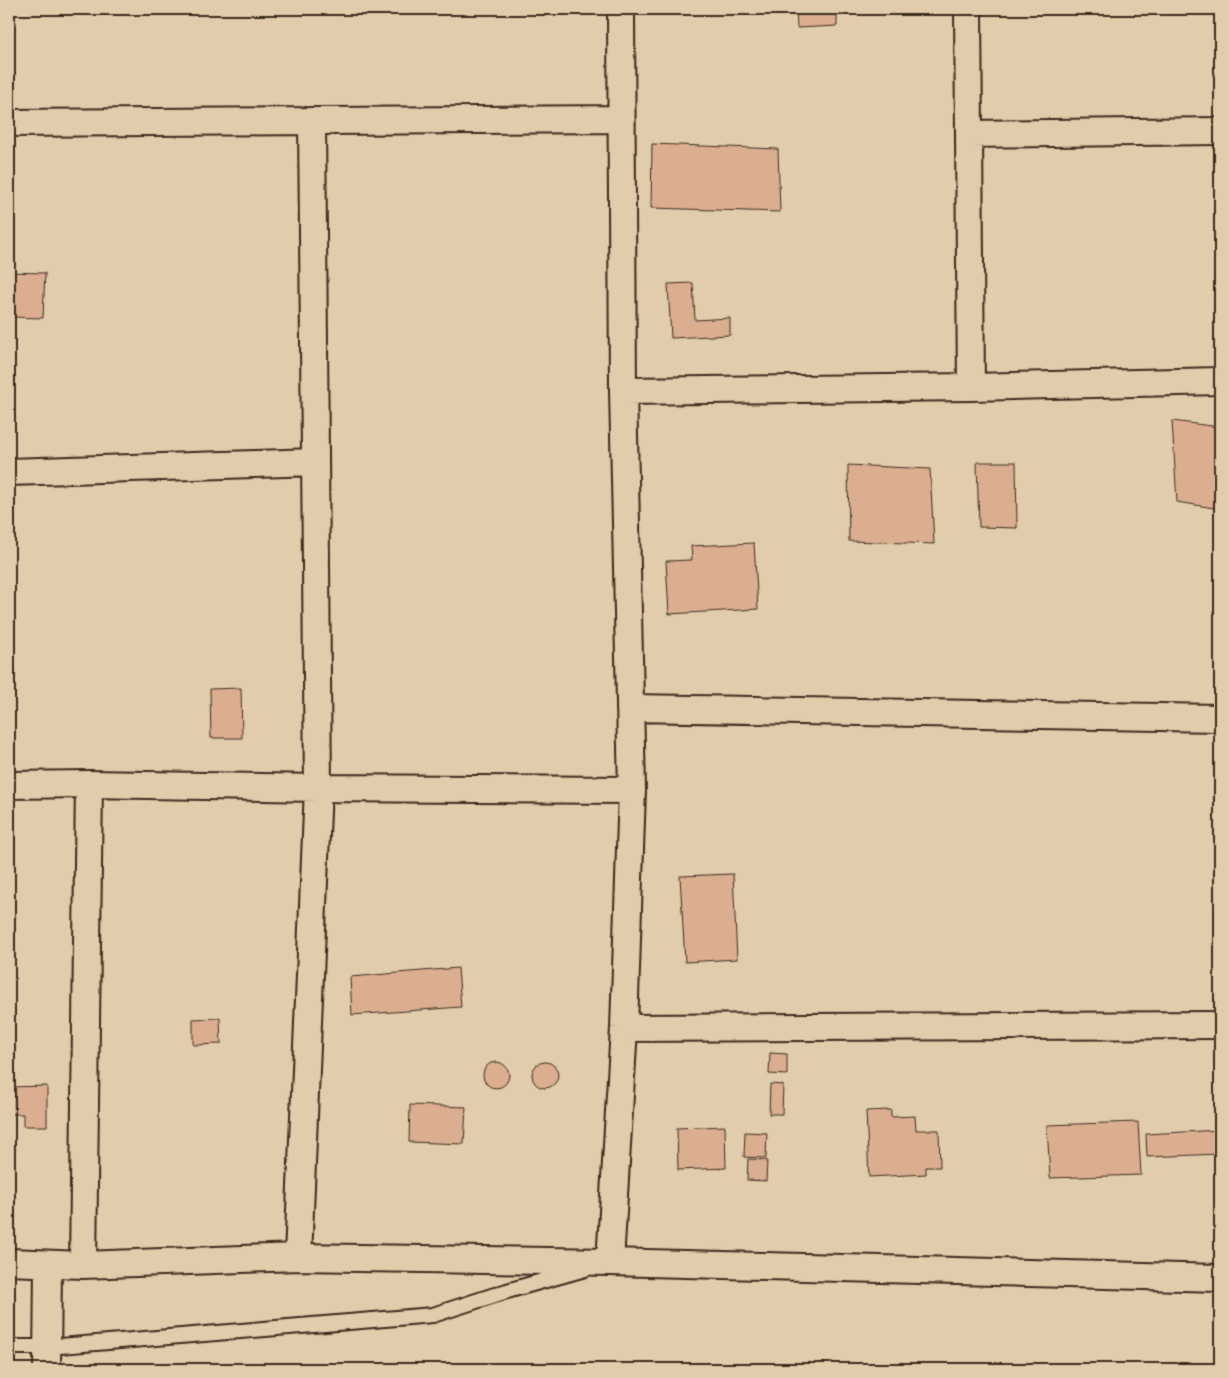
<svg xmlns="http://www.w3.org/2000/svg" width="1229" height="1378" viewBox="0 0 1229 1378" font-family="'Shantell Sans',sans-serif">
  <rect width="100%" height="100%" fill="#e1cdab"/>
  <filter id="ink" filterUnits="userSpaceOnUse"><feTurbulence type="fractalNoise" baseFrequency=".02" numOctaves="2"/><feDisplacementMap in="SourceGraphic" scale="10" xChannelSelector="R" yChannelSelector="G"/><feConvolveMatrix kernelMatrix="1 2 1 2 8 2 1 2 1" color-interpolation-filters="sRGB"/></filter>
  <g filter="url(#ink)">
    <path fill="#dcae90" stroke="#3b2a1e" d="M796 9H837V26L797 28Z
      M652 144 778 149 780 212 651 208Z
      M9 272 45 273 43 318 9 317Z
      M693 283 695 320 730 318V335L671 338 668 284Z
      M1172 421 1220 427V509L1177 502Z
      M977 462H1016L1017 528 979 527Z
      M848 465 930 469 934 544 849 541Z
      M754 543 758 609 669 614 666 561 692 560 691 546Z
      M241 688 242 738H211L210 689Z
      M733 874 737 959 685 962 680 876Z
      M458 968 461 1007 352 1015 350 977Z
      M220 1018 221 1044 193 1045V1019Z
      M770 1053 787 1054V1075L769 1074Z
      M483 1075a13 13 0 1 1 26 0a13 13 0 1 1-26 0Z
      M532 1075a13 13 0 1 1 26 0a13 13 0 1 1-26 0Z
      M770 1084 783 1085 782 1114H769Z
      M47 1086V1126H23V1114H9V1087Z
      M410 1105 466 1107 464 1144 409 1142Z
      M891 1110V1117L915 1116 916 1130H939L940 1167H926V1174L869 1177 866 1111Z
      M1138 1122 1141 1175 1050 1178 1047 1125Z
      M725 1126 726 1168 678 1170 677 1128Z
      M1220 1130V1154L1147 1157 1146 1134Z
      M745 1132 767 1133 766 1158 744 1157Z
      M748 1159 767 1160 766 1181 747 1180Z"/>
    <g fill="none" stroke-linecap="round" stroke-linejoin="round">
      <g stroke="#3b2a1e" stroke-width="18">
        <path id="lane" d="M9 1347H48L433 1315 507 1291 585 1269"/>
      </g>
      <g stroke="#3b2a1e" stroke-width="30">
        <path id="street" d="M968 9 971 387
          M9 123 621 119
          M969 134 1220 131
          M623 391 971 387 1220 381
          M9 472 315 462
          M630 708 1220 718
          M9 785 89 784 318 788 632 790
          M624 1028 1220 1025
          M298 1257 318 788 312 121
          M9 1262 83 1265 298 1257 610 1262 1220 1278
          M610 1262 624 1028 632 790 623 391 621 9
          M83 1265 89 784
          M47 1369 48 1264"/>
      </g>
      <use href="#lane" stroke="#e1cdab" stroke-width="14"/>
      <use href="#street" stroke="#e1cdab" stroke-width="26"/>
    </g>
  </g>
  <rect width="1229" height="1378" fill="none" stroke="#e1cdab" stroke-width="30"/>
  <rect x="15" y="15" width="1199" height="1348" fill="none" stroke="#3b2a1e" stroke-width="2" filter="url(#ink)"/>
</svg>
